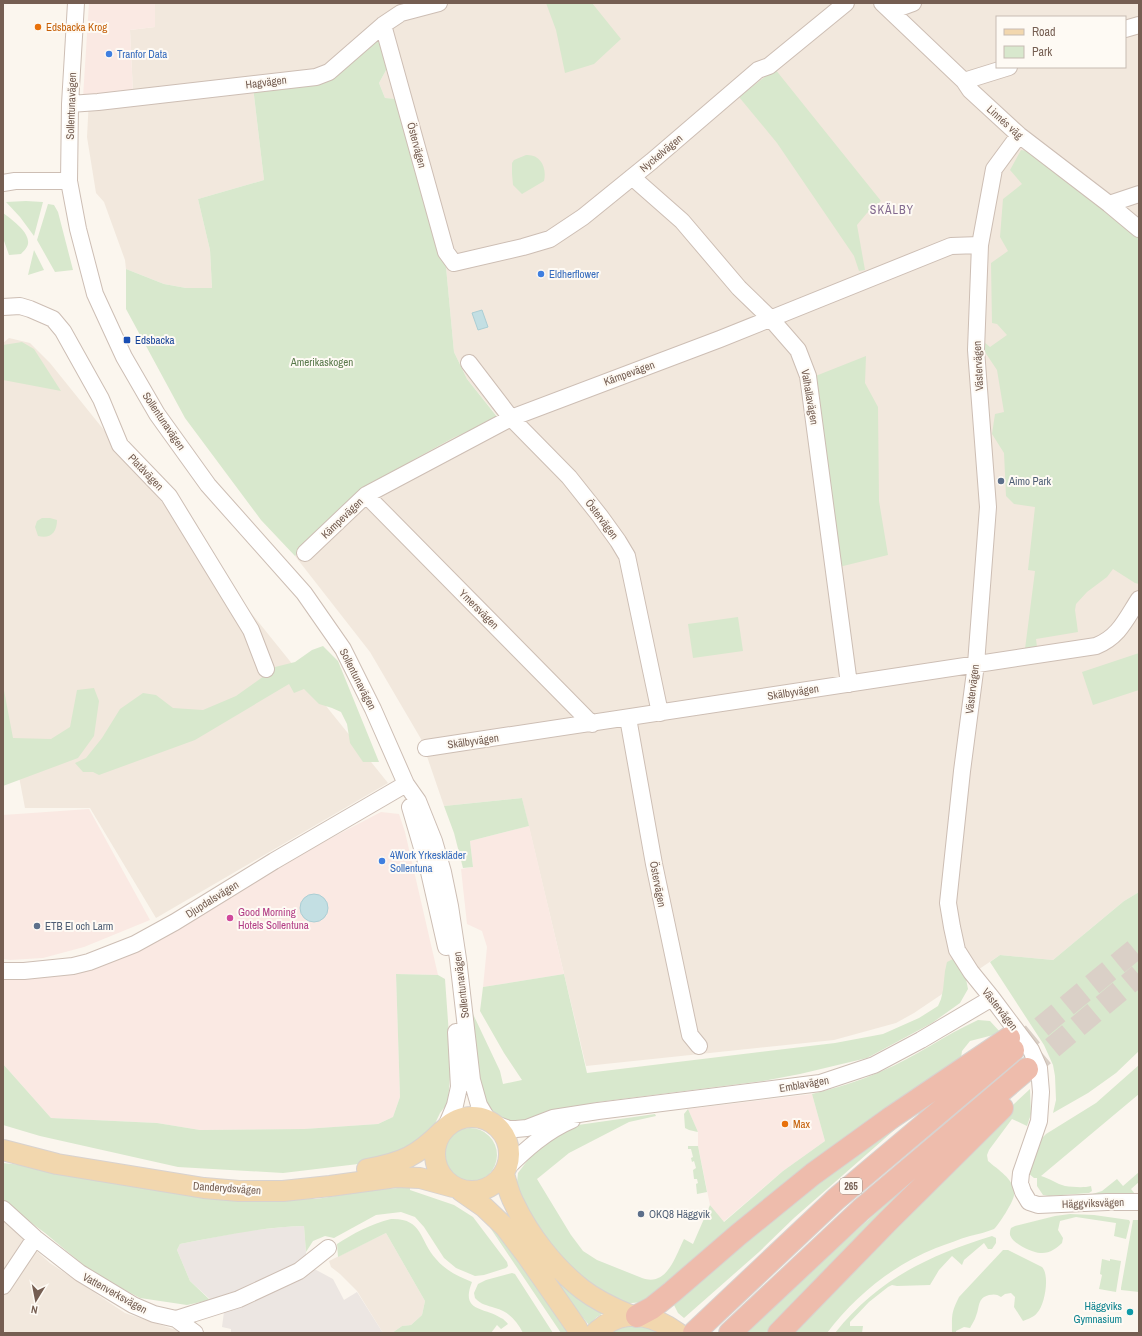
<svg xmlns="http://www.w3.org/2000/svg" width="1142" height="1336" viewBox="0 0 1142 1336" font-family="'Archivo Narrow',sans-serif">
  <rect width="100%" height="100%" fill="#fbf6ee"/>
  <path fill="#f2e8dd" fill-rule="evenodd" d="M155 3H1139V892L1124 901 1053 960 1000 955 914 1013 896 1023 834 1040 586 1066 522 798 444 806 421 739 370 652 295 556 377 483 413 460 453 438 498 417 467 379 454 352 446 267 398 99 385 98 379 83 390 63 343 62 253 87 264 180 198 199 210 250 212 288H186L164 284 126 269 125 260 104 202 96 193 87 137 89 98 133 93 130 30 155 27ZM997 17H1125V67H997Z
    M9 338 30 343 50 363 388 783 156 918 90 808H25L3 693V343Z
    M3 1221 50 1263 125 1313 176 1330 181 1333H3Z
    M386 1233 425 1301 422 1315 411 1325 402 1326 392 1333H383L357 1291 340 1274 331 1267 329 1261Z"/>
  <path fill="#fae9e3" d="M89 3H155V27L130 30 133 93 83 97Z
    M89 809 150 920 84 947 43 958 10 960 3 959V815Z
    M381 812 399 814 405 832 438 975 396 974 400 1097 393 1117 378 1124 304 1129 200 1130 157 1123 51 1118 3 1064V977L92 963Z
    M529 826 564 974 483 987 487 947 482 931 467 924 461 869 473 867 470 841Z
    M812 1094 825 1141 783 1171 723 1222 710 1205 698 1146V1132L688 1109Z"/>
  <path fill="#ece6e2" d="M304 1226 307 1265 333 1279 344 1300 357 1292 383 1333H231V1329L222 1327 224 1312 190 1281 177 1250 180 1244 246 1231 284 1227Z"/>
  <path fill="#d8e8cd" d="M546 3H592L621 39 594 64 565 73 556 30Z
    M381 34 390 63 379 83 385 98 398 99 446 267 454 352 467 379 498 418 453 438 413 460 377 483 295 556 261 520 185 418 126 309V269L164 284 186 288H212L210 250 198 199 264 180 253 87 290 86Z
    M775 69 881 201 867 213 857 225 865 270 859 271 854 256 777 143 739 97Z
    M1021 150 1027 151 1139 236V584L1135 583 1113 569 1107 577 1087 592 1076 604 1075 610 1078 632 1036 639 1037 647 1025 649 1035 571 1028 570 1035 507 1014 504 1006 496 1004 453 992 434 995 414 1004 412 997 370 985 352 984 342 990 347 1007 335 997 324 992 323 991 263 1008 251 1000 237 1003 199 1022 184 1010 170Z
    M526 155C541 154 547 168 544 181L522 194 513 185 512 174V163L514 160Z
    M26 201 43 202 34 236 20 217 6 202Z
    M48 204 54 205 58 212 73 270 55 272 37 240Z
    M3 213C10 218 28 231 28 241 29 246 25 250 21 254L9 255 3 238Z
    M34 250 44 270 28 275Z
    M22 342 34 349 61 391 3 380V345Z
    M866 356 865 383 878 407 879 501 888 555 839 567 813 377Z
    M42 518H50L57 520C57 533 50 539 38 536L35 527 37 521Z
    M738 617 743 651 693 658 688 624Z
    M323 646 338 661 379 762H363L350 743 347 724 341 712 332 708 319 704 304 689 294 693 289 684 195 740 99 775 93 772H83L75 763 86 758 102 738 120 709 143 693 156 695 173 708 203 710 236 696 264 676 271 668 295 662 312 650Z
    M1139 653V690L1093 705 1082 672Z
    M3 685 13 738 51 739 70 727 77 690 94 688 99 701 94 736 78 758 3 786Z
    M522 798 529 826 470 841 473 867 463 868 454 833 444 806Z
    M1139 892V1051L1116 1073 1088 1093 1053 1113 1056 1100 1055 1076 1053 1065 1044 1045 990 962 1000 955 1053 960 1124 901Z
    M953 959 966 979 968 989 960 1003 932 1023 867 1058 800 1074 763 1081 598 1102 548 1112 518 1125 499 1120 484 1102 474 1064 473 1014 500 1071 503 1084 522 1080 504 1053 480 1011 483 987 564 974 587 1073 835 1043 883 1034 919 1018 938 1006 941 999 943 990 945 971 947 962Z
    M396 974 438 975 445 979 451 1063 448 1103 440 1113 432 1130 415 1144 375 1162 283 1173 178 1167 40 1136 3 1125V1064L51 1118 157 1123 200 1130 304 1129 378 1124 393 1117 400 1097Z
    M978 1020 990 1021 1001 1033 970 1041 962 1051 961 1058 652 1301 622 1304 602 1294 546 1244 516 1192 518 1173 533 1153 552 1139 578 1125 655 1114 656 1116 629 1122 569 1153 537 1179 571 1235 583 1251 597 1260 642 1278C667 1287 675 1257 684 1239L693 1244 710 1205 724 1222 783 1171 825 1141 812 1094C836 1088 860 1081 882 1071 915 1057 945 1035 978 1020Z
    M1139 1065V1094L1041 1176C1049 1178 1057 1184 1065 1186 1073 1187 1084 1188 1091 1186L1092 1191 1089 1193 1049 1196 1043 1195 1037 1186V1178H1034L1028 1173 1036 1144 1046 1134 1096 1103Z
    M1030 1089 1031 1114 1027 1126 1012 1119 989 1150 987 1155 988 1161C998 1170 1016 1180 1014 1195 1014 1201 998 1226 994 1229 987 1232 978 1234 970 1236 959 1239 948 1244 936 1248 893 1265 855 1296 827 1333H787L888 1221Z
    M924 1104 794 1218 759 1252 684 1318 678 1313 674 1305 739 1246 796 1200Z
    M688 1109 698 1132 689 1130 685 1128 684 1114Z
    M443 1155a27 27 0 1 1 54 0a27 27 0 1 1-54 0Z
    M688 1146H698L707 1192 697 1194 696 1184 698 1183 697 1179H694L693 1170 696 1168 694 1161 692 1162 691 1158 693 1157 691 1149H688Z
    M3 1163 31 1166 100 1181 208 1199H316L374 1190 410 1187V1190L454 1205 473 1217 507 1262 508 1266 506 1268 484 1275 475 1276 456 1268 444 1258 424 1227 415 1217 401 1212 376 1215 334 1238 325 1236 313 1241 306 1252 304 1226C262 1227 221 1236 180 1244L177 1250 190 1281 210 1300 187 1305 140 1298 93 1273 45 1233 3 1202Z
    M927 1167 789 1310 768 1333H746L789 1291Z
    M1139 1172V1182L1131 1189 1139 1199 1083 1197 1102 1191 1117 1179 1123 1186Z
    M1070 1214 1094 1215 1129 1220 1130 1222 1126 1239 1114 1236 1116 1223 1076 1217 1060 1221 1058 1230 1063 1238 1062 1243C1057 1248 1049 1254 1040 1253 1033 1253 1014 1244 1011 1237 1009 1234 1010 1231 1011 1228L1015 1226 1055 1216Z
    M391 1219C423 1218 419 1240 436 1259 446 1271 458 1276 472 1282 460 1312 484 1307 501 1318 504 1319 506 1322 508 1324L501 1329 497 1325 491 1333H392L402 1326 411 1325 422 1315 425 1301 386 1233 338 1257 337 1244C354 1233 371 1224 391 1219Z
    M485 1220 500 1233 568 1333H561Z
    M1133 1220H1139V1292L1121 1290V1288Z
    M992 1236 996 1238V1243L992 1249H988L984 1243 964 1260 962 1265 952 1256 939 1270 930 1285 897 1286 892 1285 888 1287 869 1302 850 1322V1326H863L862 1333H835C878 1279 928 1256 992 1236Z
    M1003 1250H1008L1042 1267C1050 1275 1045 1305 1037 1313 1034 1317 1028 1319 1023 1321L1014 1307 1015 1297 1011 1293 1005 1294 1001 1297C997 1294 994 1294 989 1295 977 1298 980 1307 976 1316 975 1320 972 1324 970 1328L964 1327 956 1331V1333H952C952 1315 951 1313 959 1297Z
    M1102 1259 1110 1261V1259L1121 1261 1116 1292 1099 1289 1102 1275 1100 1274Z
    M549 1269 607 1311 597 1317 589 1325 560 1290Z
    M512 1273 515 1274 553 1333H523C517 1321 508 1311 495 1308 487 1305 481 1305 475 1298L474 1293 478 1284 486 1280Z
    M634 1326C642 1327 652 1328 659 1333H610L619 1328Z"/>
  <path fill="#c3dfe3" stroke="#abced4" d="M482 310 488 327 478 330 472 313Z
    M300 908a14 14 0 1 1 28 0a14 14 0 1 1-28 0Z"/>
  <g fill="none" stroke-linecap="round" stroke-linejoin="round">
    <path stroke="#dad0c7" stroke-width="22" stroke-dasharray="22 11" stroke-linecap="butt" d="M1016 1048 1139 946
      M1027 1069 1139 975"/>
    <g stroke="#cdbeb4" stroke-width="18">
      <path id="minor" d="M76 3 70 104 69 181 78 229 95 294 124 357 157 414 208 485 304 593 343 649 373 709 406 784 418 801 434 841 443 872 450 906 458 959 472 1080 479 1105 488 1120
        M882 3 964 81 970 90 1019 135 1109 204 1139 229
        M892 3 891 11 913 3
        M383 25 446 252 454 263 523 247 550 239 583 217 652 161 758 70 769 66 846 3
        M1125 29 1139 25
        M964 81 1009 67
        M70 104 98 102 316 77 329 72 383 25 401 13 439 3
        M1019 135 994 169 980 245 976 350 988 507 976 664 962 771 948 903 952 927 957 950 971 972 992 998 1031 1050 1039 1068 1041 1092 1039 1121 1021 1173 1020 1183 1023 1192 1029 1202 1038 1205 1107 1202H1139
        M632 177 682 221 739 288 771 319 798 350 808 376 849 684
        M3 183 15 181H69
        M1109 204 1139 194
        M3 307 20 306 30 309 53 319 63 331 101 399 120 445 169 496 251 630 266 669
        M469 363 511 418 569 477 600 516 618 541 627 556 660 713
        M366 495 592 724
        M305 553 366 495 511 418 720 339 951 246 980 245
        M628 718 654 864 690 1035 699 1046
        M426 748 1096 646C1119 637 1126 619 1139 599
        M410 807 429 872 446 947
        M3 971H24L73 966 89 962 135 944 175 922 274 861 406 784
        M447 1124 455 1105 459 1087 456 1032
        M495 1124 509 1129H516L527 1128 553 1118 598 1111 820 1083 874 1065 921 1040 992 998
        M506 1169C525 1150 546 1131 572 1120
        M3 1209 35 1238 80 1273 133 1305 154 1314 176 1319 239 1299 299 1271 328 1248
        M3 1286 35 1238
        M176 1319 195 1333"/>
    </g>
    <g stroke="#d8d2cf" stroke-width="22">
      <path id="major" d="M435 1154a37 37 0 1 1 74 0a37 37 0 1 1-74 0Z
        M3 1150 57 1164 204 1188 239 1191H283L330 1186 396 1177 420 1178 453 1187
        M367 1169C402 1163 417 1156 442 1131
        M504 1174C507 1184 509 1194 514 1203 529 1235 554 1267 582 1289 596 1300 613 1308 630 1315
        M461 1191 484 1207 505 1227 527 1256 577 1328 579 1333
        M595 1333C598 1330 601 1328 605 1325 629 1308 656 1317 678 1333"/>
    </g>
    <g stroke="#d8d2cf" stroke-width="24">
      <path id="highway" d="M637 1316 652 1308 672 1292 738 1235 813 1174 892 1117 1009 1038
        M694 1333 836 1199 1013 1050
        M730 1333 861 1210 1027 1069
        M779 1333 888 1221 1002 1108"/>
    </g>
    <use href="#minor" stroke="#fff" stroke-width="16"/>
    <use href="#major" stroke="#f2d7ae" stroke-width="20"/>
    <use href="#highway" stroke="#eebcac" stroke-width="22"/>
  </g>
  <g fill="#e8710a" stroke="#fefaf4" stroke-width="1.5">
    <circle cx="38" cy="27" r="4"/>
    <circle cx="785" cy="1124" r="4"/>
  </g>
  <g fill="#3f7fe0" stroke="#fefaf4" stroke-width="1.5">
    <circle cx="109" cy="54" r="4"/>
    <circle cx="541" cy="274" r="4"/>
    <circle cx="382" cy="861" r="4"/>
  </g>
  <rect fill="#1a4fb4" stroke="#fefaf4" stroke-width="1.5" x="123" y="336" width="8" height="8" rx="2"/>
  <g fill="#5c6f8a" stroke="#fefaf4" stroke-width="1.5">
    <circle cx="1001" cy="481" r="4"/>
    <circle cx="37" cy="926" r="4"/>
    <circle cx="641" cy="1214" r="4"/>
  </g>
  <circle fill="#d1479c" stroke="#fefaf4" stroke-width="1.5" cx="230" cy="918" r="4"/>
  <circle fill="#0f9aa8" stroke="#fefaf4" stroke-width="1.5" cx="1130" cy="1312" r="4"/>
  <g text-anchor="middle" stroke-width="4" stroke-linejoin="round" paint-order="stroke">
    <rect fill="#fefaf4" stroke="#9e8d83" stroke-width="1" x="840" y="1178" width="22" height="16" rx="3"/>
    <g font-size="10" font-weight="bold" fill="#755e52">
      <text x="851" y="1190">265</text>
    </g>
    <g font-size="11" fill="#c56008" stroke="#fefaf4" text-anchor="start">
      <text x="46" y="31">Edsbacka Krog</text>
      <text x="793" y="1128">Max</text>
    </g>
    <g font-size="11" fill="#366cbe" stroke="#fefaf4" text-anchor="start">
      <text x="117" y="58">Tranfor Data</text>
      <text x="549" y="278">Eldherflower</text>
      <text x="390" y="859">4Work Yrkeskläder<tspan x="390" dy="13">Sollentuna</tspan></text>
    </g>
    <g font-size="11" fill="#755e52" stroke="#fefaf4">
      <text transform="translate(266 82) rotate(-7)" y="4">Hagvägen</text>
      <text transform="translate(71 106) rotate(-88)" y="4">Sollentunavägen</text>
      <text transform="translate(1005 122) rotate(42)" y="4">Linnés väg</text>
      <text transform="translate(417 145) rotate(75)" y="4">Östervägen</text>
      <text transform="translate(661 153) rotate(-40)" y="4">Nyckelvägen</text>
      <text transform="translate(978 366) rotate(-93)" y="4">Västervägen</text>
      <text transform="translate(629 373) rotate(-20)" y="4">Kämpevägen</text>
      <text transform="translate(810 397) rotate(80)" y="4">Valhallavägen</text>
      <text transform="translate(164 421) rotate(56)" y="4">Sollentunavägen</text>
      <text transform="translate(146 472) rotate(46)" y="4">Platåvägen</text>
      <text transform="translate(342 518) rotate(-44)" y="4">Kämpevägen</text>
      <text transform="translate(602 519) rotate(53)" y="4">Östervägen</text>
      <text transform="translate(479 609) rotate(45)" y="4">Ymersvägen</text>
      <text transform="translate(358 679) rotate(63)" y="4">Sollentunavägen</text>
      <text transform="translate(972 689) rotate(-83)" y="4">Västervägen</text>
      <text transform="translate(793 692) rotate(-9)" y="4">Skälbyvägen</text>
      <text transform="translate(473 741) rotate(-8)" y="4">Skälbyvägen</text>
      <text transform="translate(658 884) rotate(79)" y="4">Östervägen</text>
      <text transform="translate(212 899) rotate(-32)" y="4">Djupdalsvägen</text>
      <text transform="translate(461 985) rotate(-97)" y="4">Sollentunavägen</text>
      <text transform="translate(1000 1009) rotate(52)" y="4">Västervägen</text>
      <text transform="translate(804 1084) rotate(-10)" y="4">Emblavägen</text>
      <text transform="translate(227 1188) rotate(4)" y="4">Danderydsvägen</text>
      <text transform="translate(1093 1203) rotate(-2)" y="4">Häggviksvägen</text>
      <text transform="translate(115 1293) rotate(29)" y="4">Vattenverksvägen</text>
    </g>
    <g font-size="11" fill="#164399" stroke="#fefaf4" text-anchor="start">
      <text x="135" y="344">Edsbacka</text>
    </g>
    <g font-size="11" fill="#59794b" stroke="#fefaf4">
      <text x="322" y="366">Amerikaskogen</text>
    </g>
    <g font-size="11" fill="#4e5e75" stroke="#fefaf4" text-anchor="start">
      <text x="1009" y="485">Aimo Park</text>
      <text x="45" y="930">ETB El och Larm</text>
      <text x="649" y="1218">OKQ8 Häggvik</text>
    </g>
    <g font-size="11" fill="#b23c85" stroke="#fefaf4" text-anchor="start">
      <text x="238" y="916">Good Morning<tspan x="238" dy="13">Hotels Sollentuna</tspan></text>
    </g>
    <g font-size="11" fill="#0d838f" stroke="#fefaf4" text-anchor="end">
      <text x="1122" y="1310">Häggviks<tspan x="1122" dy="13">Gymnasium</tspan></text>
    </g>
    <g font-size="12" letter-spacing="1" fill="#836a8f" stroke="#fefaf4">
      <text x="892" y="214">SKÄLBY</text>
    </g>
  </g>
  <rect width="1142" height="1336" fill="none" stroke="#755e52" stroke-width="8"/>
  <rect x="996" y="16" width="130" height="52" fill="#fefaf4" stroke="#c7bcb3"/>
  <rect x="1004" y="29" width="20" height="6" fill="#f2d7ae" stroke="#c7bcb3"/>
  <text x="1032" y="36" font-size="12" fill="#755e52">Road</text>
  <rect x="1004" y="46" width="20" height="12" fill="#d8e8cd" stroke="#c7bcb3"/>
  <text x="1032" y="56" font-size="12" fill="#755e52">Park</text>
  <g transform="translate(36 1300) rotate(190)" stroke="#fefaf4" stroke-width="3" paint-order="stroke">
  <path d="M0-3L7 15L0 10L-7 15Z" fill="#755e52"/>
  <text y="-6" font-size="11" font-weight="bold" text-anchor="middle" fill="#755e52">N</text>
  </g>
</svg>
